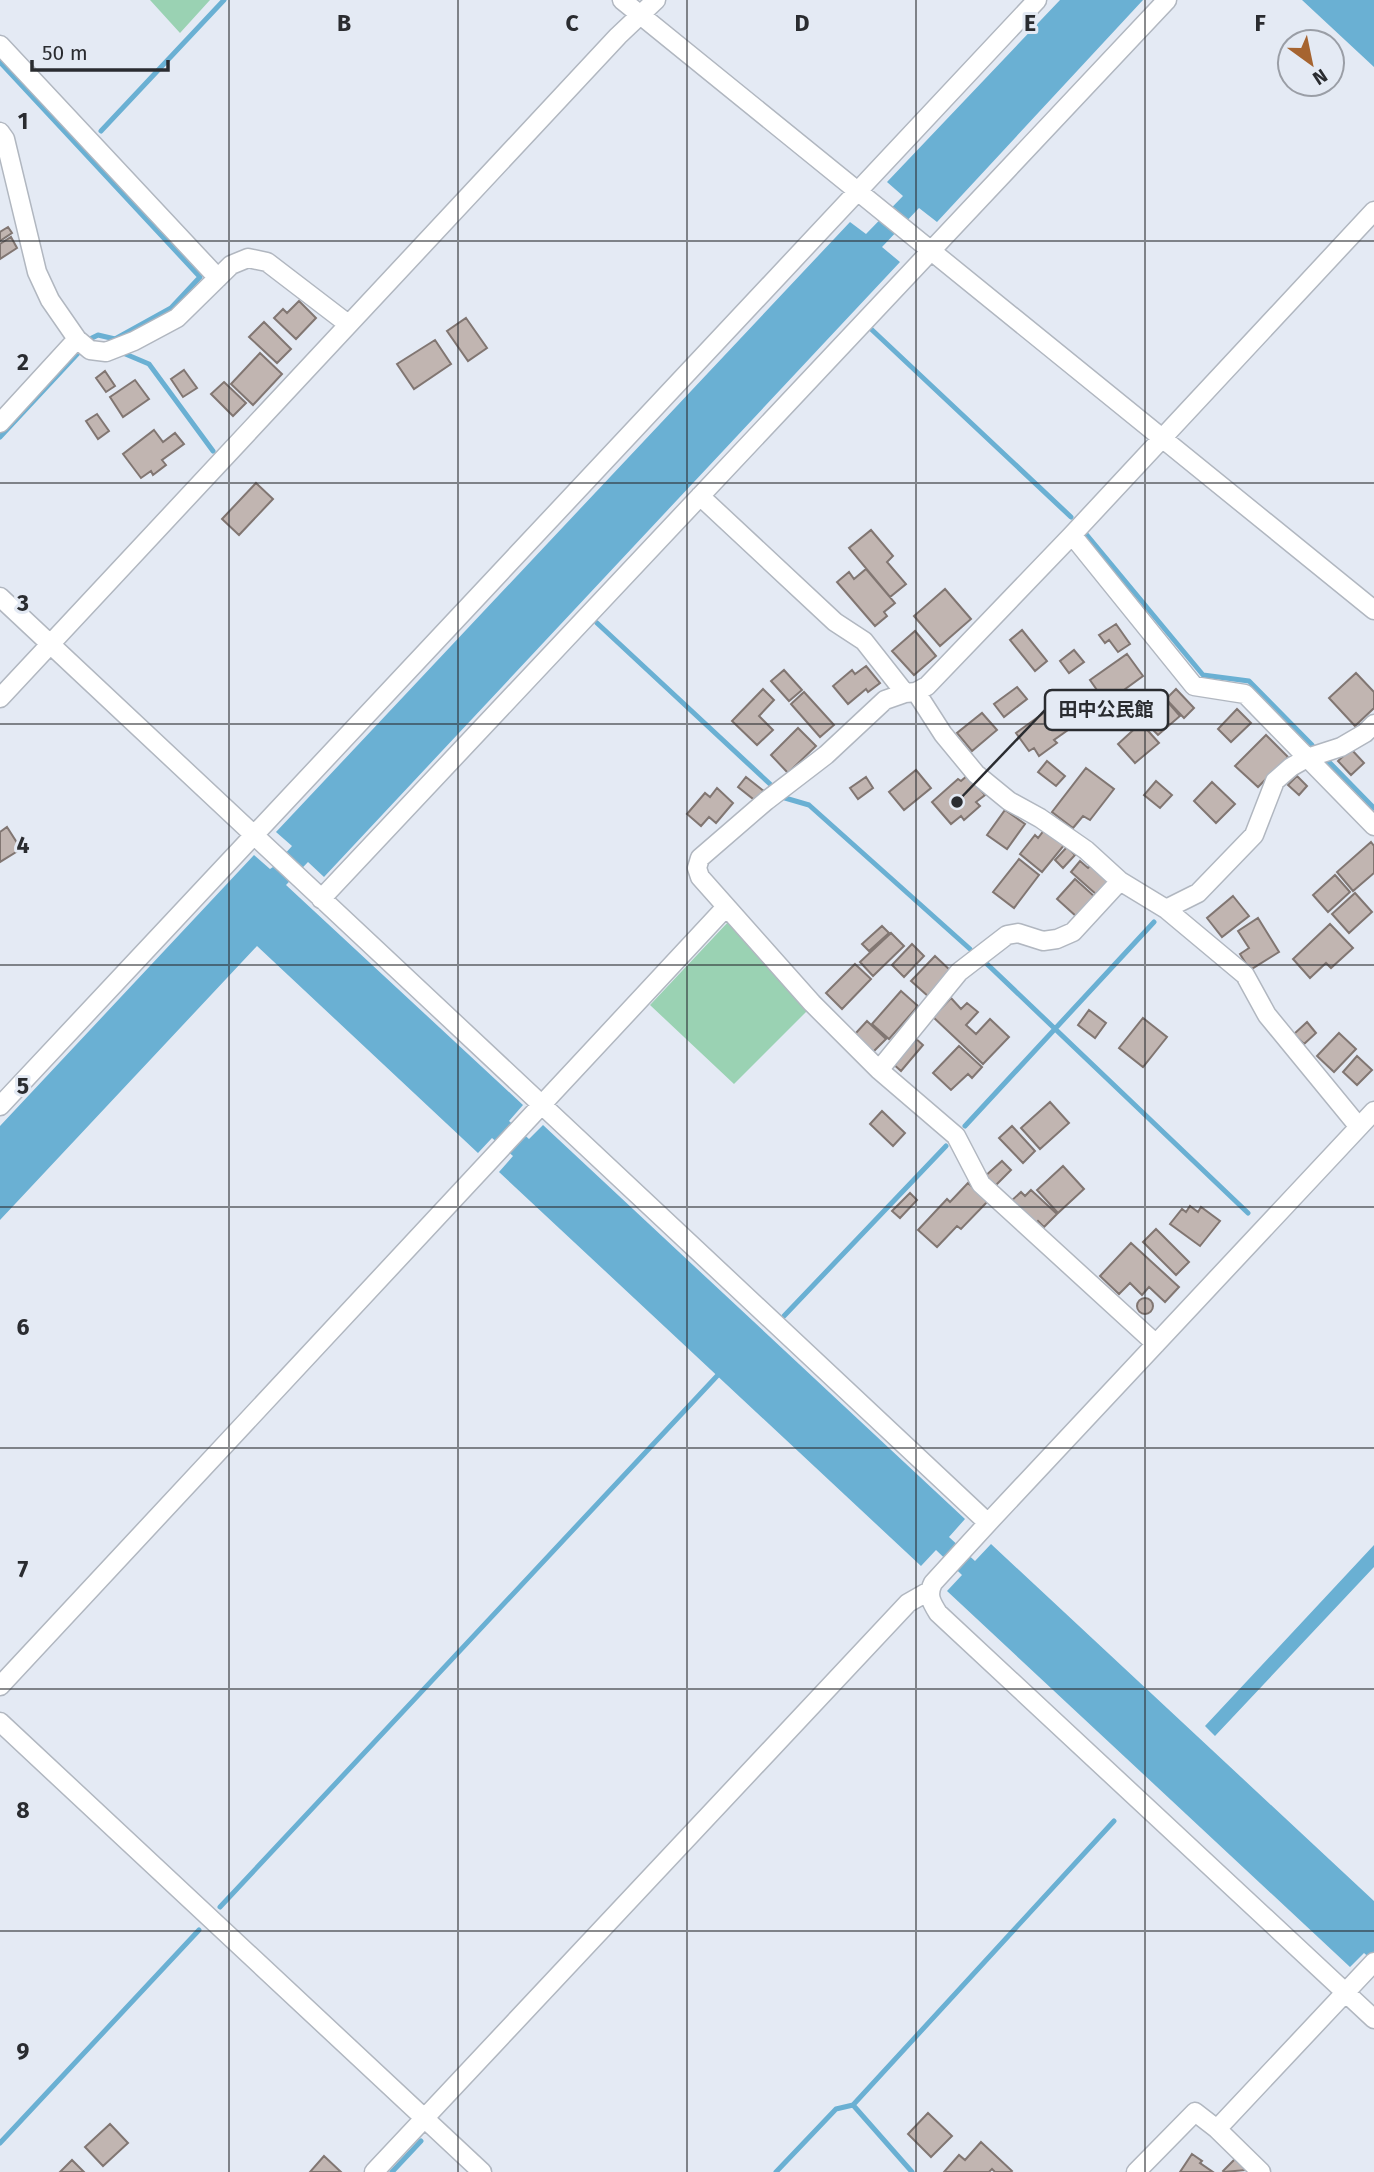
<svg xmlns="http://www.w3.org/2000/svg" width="1374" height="2172" viewBox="0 0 1374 2172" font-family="'Fira Sans','Noto Sans JP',sans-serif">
  <rect width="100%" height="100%" fill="#e4eaf4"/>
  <path fill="#9ad2b3" d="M150 0H210L180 33Z
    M729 921 808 1010 734 1084 650 1005Z"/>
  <path fill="#6ab0d3" d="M1060 0H1143L937 222 919 208 882 247 900 262 324 877 308 862 286 885 523 1105 509 1121 529 1139 543 1125 965 1519 949 1537 975 1561 991 1544 1374 1901V1962L1364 1953 1350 1967 947 1591 962 1575 936 1550 921 1566 499 1172 513 1156 492 1138 478 1153 257 946 0 1220V1126L254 855 270 869 273 867 292 846 276 832 850 222 866 234 903 196 887 182Z
    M1302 0H1374V67Z
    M1374 1545V1567L1215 1736 1205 1726Z"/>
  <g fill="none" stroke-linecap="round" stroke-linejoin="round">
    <path stroke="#6ab0d3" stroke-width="5" d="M0 62 200 277 171 308 115 339 98 335 92 338
      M101 131 224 0
      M870 328 1071 517
      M123 353 149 364 213 451
      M0 437 80 351
      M1086 534 1203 675 1249 681 1312 745
      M597 623 770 784
      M1328 761 1374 808
      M785 798 809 805 970 949
      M986 963 1248 1213
      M965 1126 1154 922
      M784 1316 946 1146
      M220 1907 717 1376
      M0 2143 199 1930
      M392 2172 421 2141
      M776 2172 836 2109 853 2105
      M912 2172 853 2105 1114 1821"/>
  </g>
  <path fill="#c1b5b1" stroke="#817672" stroke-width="2" d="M8 227 12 233 0 241V232Z
    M11 237 17 248 0 259V244Z
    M299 301 316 318 296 339 274 318 283 309 287 313Z
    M466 318 487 348 468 361 447 331Z
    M264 322 291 349 277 363 249 337Z
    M435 340 451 364 414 389 397 364Z
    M260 353 282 374 253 405 231 384Z
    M184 370 197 388 183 397 171 379Z
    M105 371 115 386 106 392 96 378Z
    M135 380 149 399 123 417 110 397Z
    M224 382 246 403 233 416 211 394Z
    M97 414 109 431 98 439 86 421Z
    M154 430 163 442 175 433 184 444 162 460 166 465 153 475 151 471 141 478 123 454Z
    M256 483 273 499 239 535 222 519Z
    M871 530 893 556 887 562 906 584 890 597 849 548Z
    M866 569 895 603 884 612 887 616 875 626 837 582 849 572 854 579Z
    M945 589 971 619 940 646 914 616Z
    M1116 624 1130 644 1118 652 1109 640 1105 643 1099 635Z
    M1022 630 1047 661 1035 671 1010 640Z
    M915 631 936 656 914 675 892 651Z
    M1074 650 1084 662 1069 673 1060 661Z
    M1127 654 1143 676 1106 703 1090 680Z
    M866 666 880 683 868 692 866 689 848 704 833 686 852 670 855 674Z
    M784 670 802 690 789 701 771 681Z
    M1356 673 1374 692V708L1355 726 1329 698Z
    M1017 687 1027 699 1004 717 994 704Z
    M763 689 774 700 759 716 773 730 757 745 732 721Z
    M1176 689 1194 708 1184 718 1166 699Z
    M804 692 834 725 820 737 791 704Z
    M1166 700 1180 716 1158 735 1143 720Z
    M1052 707 1068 730 1054 740 1057 743 1039 756 1034 748 1029 751 1016 733Z
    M1237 709 1251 723 1231 742 1218 729Z
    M982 713 997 730 972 751 957 733Z
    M1141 723 1159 743 1135 763 1118 744Z
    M798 728 816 746 788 773 771 755Z
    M1266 735 1288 757 1258 787 1235 766Z
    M1351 749 1364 763 1351 775 1338 761Z
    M1047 761 1065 776 1056 786 1038 772Z
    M1086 768 1114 789 1090 820 1083 816 1073 828 1052 812Z
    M916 770 931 788 904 810 889 792Z
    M968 775 985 795 976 802 980 806 964 820 961 816 951 824 932 802 958 779 961 781Z
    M1297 776 1307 786 1299 795 1288 785Z
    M746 777 765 792 757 802 738 787Z
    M866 777 873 788 858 799 850 788Z
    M1156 781 1172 795 1160 808 1144 795Z
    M1212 782 1235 804 1216 823 1194 801Z
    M717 788 733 803 716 823 709 817 701 826 687 814 705 793 710 797Z
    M1005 810 1025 824 1007 849 987 835Z
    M7 827 21 849 0 862V832Z
    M1045 829 1065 844 1042 872 1020 854 1035 835 1038 838Z
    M1371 842 1374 846V873L1353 891 1337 872Z
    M1067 847 1075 855 1063 868 1055 860Z
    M1019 859 1039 875 1014 908 993 892Z
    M1080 861 1088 868 1091 865 1109 881 1097 895 1071 872Z
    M1335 875 1350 892 1328 912 1313 895Z
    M1075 879 1095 897 1077 917 1057 899Z
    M1355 893 1372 912 1349 933 1332 914Z
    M1233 896 1249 916 1222 937 1207 918Z
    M1258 918 1279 952 1250 970 1240 954 1249 948 1238 931Z
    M1330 924 1353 948 1331 968 1326 963 1310 978 1293 959Z
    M882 926 889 933 869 951 862 944Z
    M891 933 904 946 873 976 860 962Z
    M912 944 924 956 904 977 892 965Z
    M935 956 952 972 929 997 911 981Z
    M855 964 871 979 842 1009 826 993Z
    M901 991 918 1006 889 1039 872 1024Z
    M951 998 961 1009 967 1003 978 1012 966 1025 976 1034 990 1019 1009 1037 983 1064 933 1017Z
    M1089 1010 1106 1023 1095 1038 1078 1025Z
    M1143 1018 1167 1037 1143 1067 1119 1048Z
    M867 1021 886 1039 873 1052 855 1034Z
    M1307 1022 1316 1033 1304 1044 1294 1034Z
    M1339 1033 1356 1049 1334 1072 1317 1056Z
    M914 1037 923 1045 901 1071 892 1063Z
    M959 1046 982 1067 972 1078 968 1074 951 1090 933 1073Z
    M1357 1056 1372 1070 1357 1085 1343 1072Z
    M1050 1102 1069 1123 1040 1149 1021 1128Z
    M882 1111 905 1133 893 1146 870 1124Z
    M1012 1126 1035 1151 1023 1163 999 1138Z
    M1002 1161 1011 1170 993 1188 983 1178Z
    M1063 1166 1084 1189 1058 1213 1037 1190Z
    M968 1183 988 1201 961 1229 957 1226 937 1247 918 1230 947 1199 950 1202Z
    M1031 1190 1057 1214 1044 1227 1038 1221 1034 1225 1010 1202 1021 1192 1025 1196Z
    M910 1193 917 1200 900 1218 892 1211Z
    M1190 1206 1198 1212 1201 1207 1220 1221 1200 1246 1170 1224 1182 1209 1186 1212Z
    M1156 1229 1189 1262 1176 1275 1143 1242Z
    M1131 1243 1179 1287 1165 1302 1149 1287 1142 1295 1130 1283 1119 1294 1100 1276Z
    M1137 1306a8 8 0 1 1 16 0a8 8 0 1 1-16 0Z
    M928 2113 952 2136 931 2157 908 2134Z
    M110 2124 128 2143 103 2166 85 2147Z
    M981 2142 1012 2171 1011 2172H995L992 2169 989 2172H944L959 2155 965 2160Z
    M1192 2154 1202 2161 1200 2163 1213 2172H1180Z
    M324 2156 341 2172H310Z
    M1235 2159 1246 2170 1224 2172 1223 2171Z
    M72 2160 84 2172H60Z"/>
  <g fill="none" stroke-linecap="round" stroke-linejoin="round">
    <g stroke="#b1b7c0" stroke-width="21">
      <path id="minor" d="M622 0 1374 610
        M0 45 218 278
        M0 132 5 139 37 272 50 300 77 339 90 350 106 352 134 341 177 318 231 265 248 258 267 262 348 324
        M0 423 77 339
        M700 496 835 622 864 641 905 693
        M1072 535 1194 686 1245 694 1374 826
        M0 597 988 1523
        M916 692 943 734 976 774 1009 801 1040 818 1086 850 1120 881 1166 909 1245 975 1267 1015 1359 1127
        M0 698 618 36 656 0
        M321 899 1167 0
        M1166 909 1198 893 1254 835 1275 781 1291 767 1307 758 1341 747 1365 733 1374 724
        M879 1070 959 972 1007 935 1018 933 1043 941 1057 939 1073 932 1120 881
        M0 1106 1037 0
        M1374 1111 988 1523 933 1583C927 1595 931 1602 938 1613L1374 2019
        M1156 1344 981 1184 956 1136 879 1070 812 1003 700 877 697 868 700 858 766 801 826 755 885 700 905 693 916 692 927 686 1072 535 1374 211
        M0 1686 726 907
        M0 1722 482 2172
        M1217 2129 1261 2172
        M374 2172 908 1603 929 1591
        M1136 2172 1195 2112 1217 2129 1374 1962"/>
    </g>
    <use href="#minor" stroke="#fff" stroke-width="18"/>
  </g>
  <path fill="none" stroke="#2a2c30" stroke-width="2" stroke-opacity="0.55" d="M229 0V2172M458 0V2172M687 0V2172M916 0V2172M1145 0V2172M0 241H1374M0 483H1374M0 724H1374M0 965H1374M0 1207H1374M0 1448H1374M0 1689H1374M0 1931H1374"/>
  <g font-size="23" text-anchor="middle" font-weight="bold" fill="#2a2c30" stroke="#e4eaf4" stroke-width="6" stroke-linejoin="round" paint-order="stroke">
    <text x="344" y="31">B</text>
    <text x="572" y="31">C</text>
    <text x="802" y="31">D</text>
    <text x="1030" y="31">E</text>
    <text x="1260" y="31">F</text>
    <text x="23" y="129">1</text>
    <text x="23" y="370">2</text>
    <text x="23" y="611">3</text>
    <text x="23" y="853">4</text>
    <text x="23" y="1094">5</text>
    <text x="23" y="1335">6</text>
    <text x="23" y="1577">7</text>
    <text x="23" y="1818">8</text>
    <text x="23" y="2059">9</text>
  </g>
  <path fill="none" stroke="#2a2c30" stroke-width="2.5" d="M957 802L1045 710"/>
  <circle fill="#2a2c30" stroke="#e4eaf4" stroke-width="2.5" cx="957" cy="802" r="7"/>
  <rect fill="#e4eaf4" stroke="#2a2c30" stroke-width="2.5" x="1045" y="690" width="123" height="40" rx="7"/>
  <g font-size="19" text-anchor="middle" font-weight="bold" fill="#2a2c30">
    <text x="1106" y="716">田中公民館</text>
  </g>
  <g transform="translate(1311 63) rotate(147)"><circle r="33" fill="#e4eaf4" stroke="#9a9ea6" stroke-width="2"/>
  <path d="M0-5L12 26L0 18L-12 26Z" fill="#a66430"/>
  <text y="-10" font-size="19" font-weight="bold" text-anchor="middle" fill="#2a2c30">N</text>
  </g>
  <path d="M32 60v10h136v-10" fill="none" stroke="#2a2c30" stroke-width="3.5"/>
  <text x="42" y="60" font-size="21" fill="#2a2c30" stroke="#e4eaf4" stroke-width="5" paint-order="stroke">50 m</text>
</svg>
